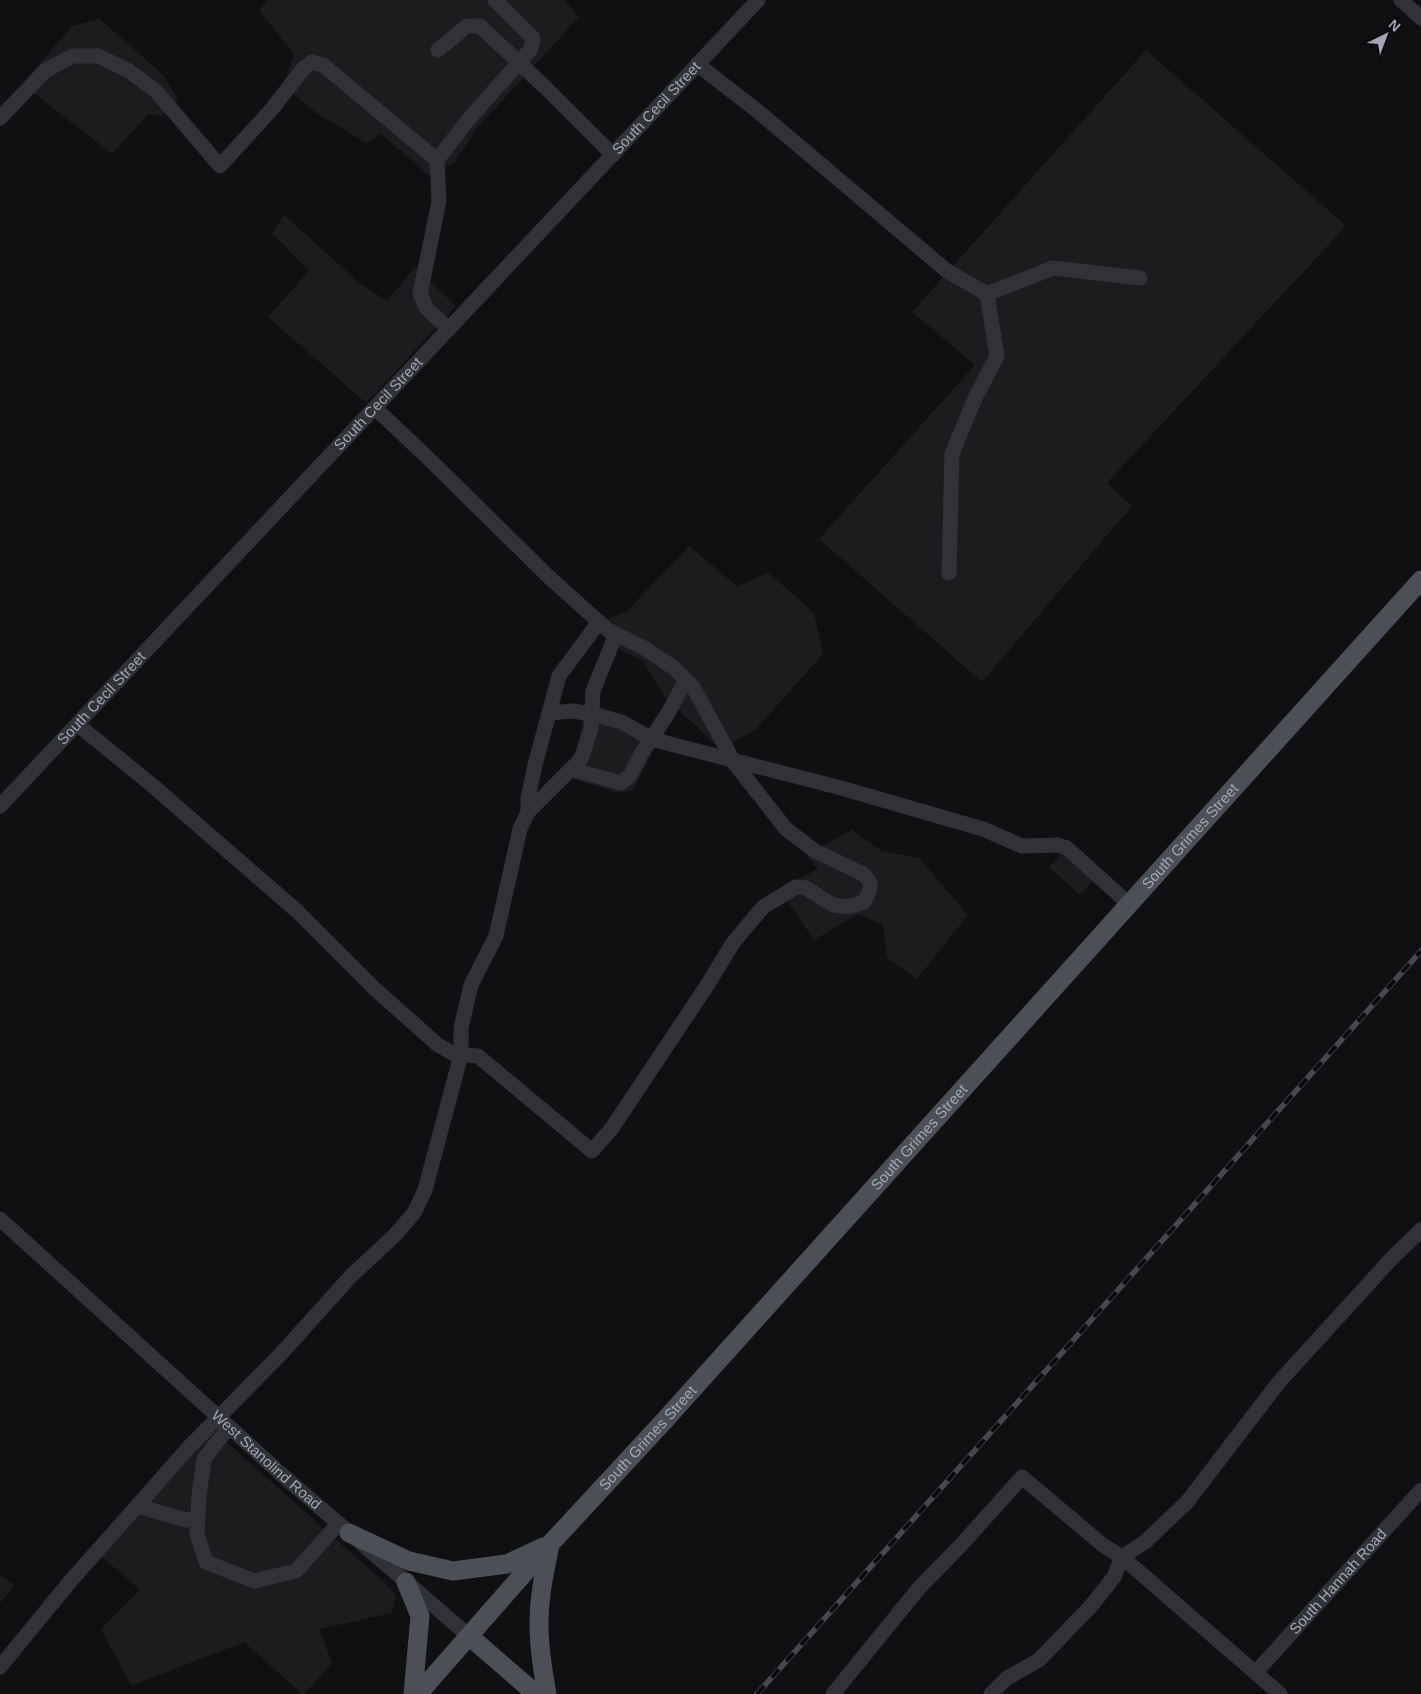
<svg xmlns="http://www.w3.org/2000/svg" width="1421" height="1694" viewBox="0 0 1421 1694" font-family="Arial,sans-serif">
  <rect width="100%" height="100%" fill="#101012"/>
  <path fill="#1c1c1f" d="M267 0H564L579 17 478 127 454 163 427 174 381 134 366 143 315 112 283 85 294 55 259 10Z
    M100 19 163 75 178 98 162 116 148 114 112 154 22 84 72 26Z
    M1146 50 1346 226 1107 483 1132 506 982 682 819 539 975 365 912 312Z
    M284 215 361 284 387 301 415 267 456 306 366 403 268 317 309 271 272 233Z
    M689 546 737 586 769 573 814 613 823 654 757 728 721 750 664 696 643 661 621 650 599 633 610 618 627 611Z
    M599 706 662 733 633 790 618 793 559 774 576 751 583 720Z
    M852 830 882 851 919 858 968 915 917 979 887 958 883 925 858 914 814 940 779 889 818 869 807 855Z
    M1065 850 1096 878 1080 895 1049 867Z
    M214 1431 385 1583 396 1596 392 1613 320 1629 332 1664 304 1694H302L244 1642 131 1686 101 1629 140 1590 101 1556Z
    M0 1575 15 1585 0 1603Z"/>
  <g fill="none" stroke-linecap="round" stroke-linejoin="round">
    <g stroke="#313237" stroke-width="15">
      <path d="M1401 0 1421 18"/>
      <path d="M438 50 467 26H480L548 90 613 155"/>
      <path d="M697 64 760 113 947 271 987 294 1053 268 1140 278"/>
      <path d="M0 118 46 70 73 56H98L129 71 156 91 220 166 271 110 304 68 312 62 323 65 437 160"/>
      <path d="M449 329 427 309 420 294 439 201 437 160 468 120 531 49 533 38 495 0"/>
      <path d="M949 573 952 454 975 398 997 356 987 294"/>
      <path d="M549 713 573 711 591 714 622 722 651 739 841 788 983 829 1022 846 1057 845 1067 848 1129 904"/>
      <path d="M77 724 153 786 298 912 376 990 438 1045 454 1054 478 1056 592 1151 612 1128 706 987 733 943 763 907 796 887 806 888 833 905 848 907 864 902C870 890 875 884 863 874L815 851 786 829 735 764 693 687 674 668 646 649 608 630 599 622 551 579 428 458 375 408"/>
      <path d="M571 769 621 783 630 776 641 754 667 715 686 680"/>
      <path id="s1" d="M0 806 758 0"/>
      <path d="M528 812V798L535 765 559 676 599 622"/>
      <path id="s2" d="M0 1219 280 1473 469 1636"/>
      <path d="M229 1427 204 1459 199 1496 197 1534 206 1562 254 1581 296 1571 338 1524"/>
      <path d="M137 1506 186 1520 198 1518"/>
      <path d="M0 1667 68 1584 191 1445 279 1356 351 1276 395 1235 414 1213 425 1190 461 1055V1028L471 985 496 936 520 829 528 812 581 759 591 729 593 691 616 634"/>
      <path id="s3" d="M1256 1672 1421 1490"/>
      <path d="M833 1694 919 1588 962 1544 1022 1477 1104 1546 1122 1557 1280 1694"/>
      <path d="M991 1694 1007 1678 1039 1660 1091 1606 1114 1577 1122 1557 1145 1542 1187 1502 1279 1382 1393 1257 1421 1230"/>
    </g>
    <g stroke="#4d4f56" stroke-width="19">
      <path d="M349 1533 409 1561 453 1571 507 1564 543 1547"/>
      <path d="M406 1582 420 1616 413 1694"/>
      <path d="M469 1636 536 1694"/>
      <path id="s4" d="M418 1694 540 1555 664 1421 1421 580"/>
      <path d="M547 1694C541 1661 536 1628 541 1594 543 1577 547 1561 550 1544"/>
    </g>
    <g stroke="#46484e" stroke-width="5.5">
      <path id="rail" d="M757 1694 1421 951"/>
    </g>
    <use href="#rail" stroke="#0b0b0d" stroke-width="4" stroke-dasharray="11" stroke-linecap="butt"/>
  </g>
  <g text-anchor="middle" stroke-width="4.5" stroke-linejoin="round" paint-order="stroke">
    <g font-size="15" fill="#a1a6b4" stroke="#0b0b0d">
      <text dy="5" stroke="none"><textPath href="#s1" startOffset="958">South Cecil Street</textPath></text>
      <text dy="5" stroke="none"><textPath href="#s1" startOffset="552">South Cecil Street</textPath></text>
      <text dy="5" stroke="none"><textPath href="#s1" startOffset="148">South Cecil Street</textPath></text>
      <text dy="5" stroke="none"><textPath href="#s4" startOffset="1154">South Grimes Street</textPath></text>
      <text dy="5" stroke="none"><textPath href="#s4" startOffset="749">South Grimes Street</textPath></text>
      <text dy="5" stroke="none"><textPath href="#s4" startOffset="344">South Grimes Street</textPath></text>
      <text dy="5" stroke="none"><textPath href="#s2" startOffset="359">West Stanolind Road</textPath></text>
      <text dy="5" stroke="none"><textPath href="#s3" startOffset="122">South Hannah Road</textPath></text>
    </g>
  </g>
  <g transform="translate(1386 35) rotate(42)" stroke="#0b0b0d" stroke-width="4" paint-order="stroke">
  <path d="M0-4L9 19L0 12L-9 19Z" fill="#a1a6b4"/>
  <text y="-8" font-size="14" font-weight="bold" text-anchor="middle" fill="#a1a6b4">N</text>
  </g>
</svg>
